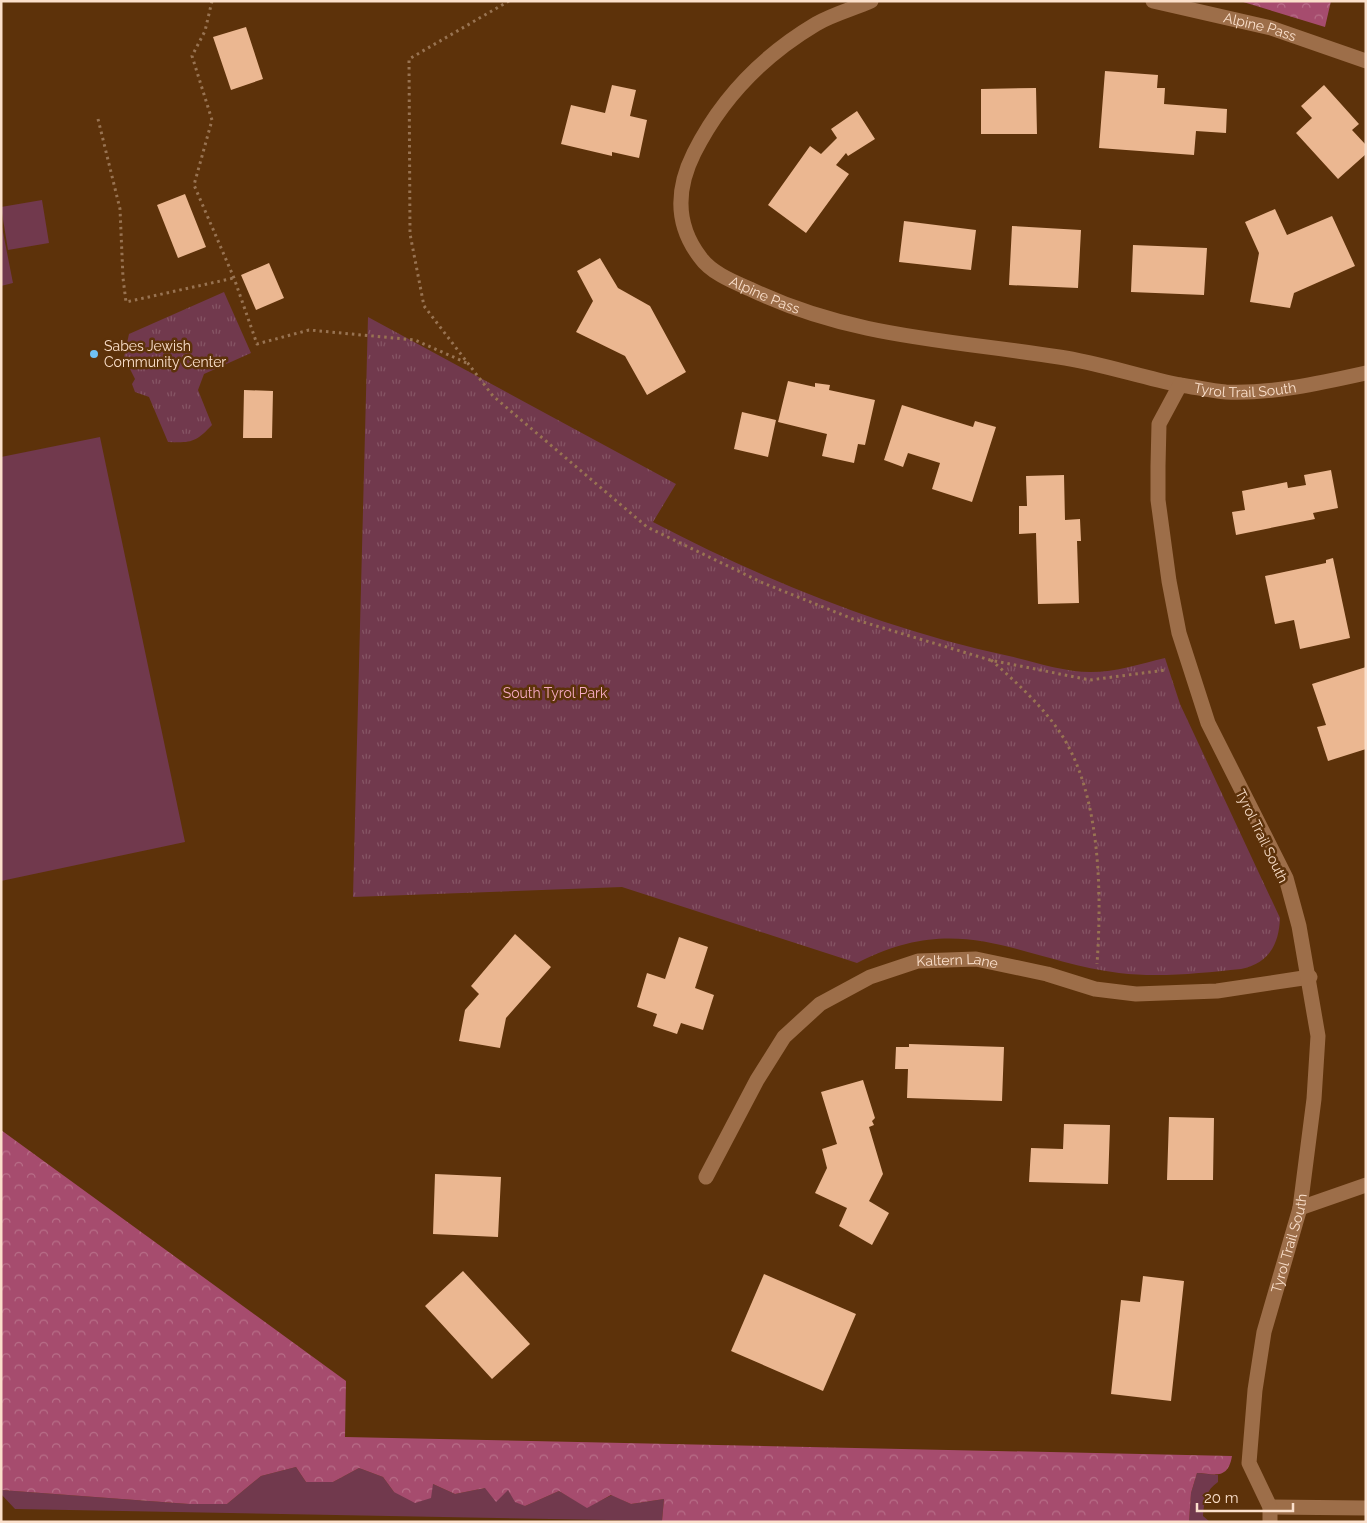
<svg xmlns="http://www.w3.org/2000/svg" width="1367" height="1523" viewBox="0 0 1367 1523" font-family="Raleway,sans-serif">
  <defs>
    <pattern id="forest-crowns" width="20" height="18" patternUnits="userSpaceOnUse" patternTransform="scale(1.25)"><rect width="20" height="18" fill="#a64c6e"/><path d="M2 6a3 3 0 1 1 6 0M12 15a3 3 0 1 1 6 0" fill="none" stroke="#b86e88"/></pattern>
    <pattern id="park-tufts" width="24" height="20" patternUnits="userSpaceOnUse" patternTransform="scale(1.25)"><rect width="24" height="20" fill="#71394d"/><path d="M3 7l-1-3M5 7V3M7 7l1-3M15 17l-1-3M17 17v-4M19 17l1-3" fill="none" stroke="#865565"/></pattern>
  </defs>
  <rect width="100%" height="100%" fill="#5d320a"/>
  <path fill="#71394d" d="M42 200 49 243 8 250 1 207Z
    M1 222 13 283 1 286Z
    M100 437 185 842 1 881V457Z
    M296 1467 306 1482H333L359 1468 383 1477 394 1492 433 1484 455 1494 485 1488 508 1489 525 1506 559 1491 587 1507 612 1495 631 1504 664 1499 662 1521 15 1509 1 1494V1490L189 1504H227L261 1476Z
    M1197 1473 1218 1475V1482C1206 1490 1204 1501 1203 1516L1210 1522H1189L1191 1493Z"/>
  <path fill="url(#forest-crowns)" d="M1240 1H1331L1325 27Z
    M1 1130 346 1381 345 1437 1232 1456C1228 1480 1215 1474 1197 1473L1191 1493 1189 1522 662 1521 664 1499 631 1504 611 1495 587 1508 559 1491 525 1506 515 1502 508 1490 496 1502 485 1488 455 1494 433 1484 431 1498 415 1503 394 1492 383 1477 359 1468 333 1482H306L296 1467 261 1476 227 1504H189L1 1490Z"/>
  <path fill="url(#park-tufts)" d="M224 292 251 353 204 374 198 390 212 425C196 442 192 443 168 442L149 397 135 392 132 384 135 379 124 357 129 334Z
    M368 317 676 484 653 522C766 581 884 629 1009 656 1035 662 1064 672 1091 672 1116 672 1140 664 1165 658L1180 704 1280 918C1279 945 1268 964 1241 969 1201 973 1160 978 1119 973 1017 959 962 909 857 963L622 887 353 897Z"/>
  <path fill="#ebb791" d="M246 27 263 79 231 90 213 37Z
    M1105 71 1158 75 1157 88H1165L1164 104 1227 109 1226 133 1196 131 1194 155 1099 148Z
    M612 85 636 90 630 116 647 120 639 158 612 152V156L561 144 571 105 605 113Z
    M1324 85 1359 124 1352 130 1366 145V154L1338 179 1296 133 1312 118 1301 106Z
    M1036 88 1037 134H981V89Z
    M857 111 875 139 848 156 846 153 836 165 849 174 806 233 768 205 810 146 821 154 837 138 831 129Z
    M185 194 206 247 178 258 157 205Z
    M1275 209 1287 235 1332 216 1355 266 1294 293 1290 308 1250 302 1259 253 1245 222Z
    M904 221 976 230 971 270 899 262Z
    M1012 226 1081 230 1078 288 1009 285Z
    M1133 245 1207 248 1204 295 1131 292Z
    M600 258 618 288 650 306 686 372 647 395 625 356 576 332 593 301 577 271Z
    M269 263 284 298 256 310 241 275Z
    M788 381 815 387V383L830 385 829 390 875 400 865 445 858 444 854 463 822 456 827 434 778 422Z
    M244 390 273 391 272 438H243Z
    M902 405 973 427 975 421 996 427 972 502 932 489 940 463 908 453 903 467 884 460Z
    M742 412 776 420 768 457 734 449Z
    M1331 470 1338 508 1313 513 1315 519 1236 535 1232 512 1245 510 1242 491 1287 482 1288 488 1306 485 1304 475Z
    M1064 475 1065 520 1080 519 1081 541H1077L1079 603 1038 604 1036 533 1019 534V506H1027L1026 476Z
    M1333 558 1350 638 1300 649 1294 620 1275 624 1265 576 1326 563V560Z
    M1366 667V749L1328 761 1317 727 1326 725 1312 684Z
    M515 934 551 967 506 1018 500 1048 459 1041 465 1010 479 994 471 986Z
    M679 937 708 947 695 988 714 995 703 1030 681 1023 677 1034 653 1026 657 1014 637 1007 647 973 665 979Z
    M909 1044 1004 1047 1002 1101 907 1098 908 1069H895L896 1047H909Z
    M863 1080 875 1118 872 1121 874 1125 869 1127 883 1174 869 1201 889 1213 872 1245 839 1226 847 1208 815 1193 827 1168 822 1149 837 1144 821 1092Z
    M1169 1117 1214 1118 1213 1180H1167Z
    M1064 1124 1110 1125 1108 1184 1029 1182 1031 1148 1063 1149Z
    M435 1174 501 1177 498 1237 433 1234Z
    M463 1271 530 1344 492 1379 425 1306Z
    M764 1274 856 1314 823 1391 731 1351Z
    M1143 1276 1184 1281 1171 1401 1111 1394 1121 1300 1140 1302Z"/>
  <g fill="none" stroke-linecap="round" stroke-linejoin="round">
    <path stroke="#987352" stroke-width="3" stroke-dasharray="2.5 4" stroke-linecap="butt" d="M212 1 205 31 192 56 212 120 194 185 234 278 257 344 309 330 415 340 469 364
      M509 1 409 59 410 234 424 306 493 396 647 527 763 583 853 619 990 660 1090 680 1166 670
      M98 119 120 209 123 278 126 302 234 278
      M991 660C1015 681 1038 702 1057 728 1101 789 1102 892 1097 964"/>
    <g stroke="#9d6e49" stroke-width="15">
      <path id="s1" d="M871 1C853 9 833 14 816 24 764 55 721 99 694 153 676 189 675 224 700 257 711 273 734 282 750 289 852 338 951 340 1059 357 1100 363 1140 377 1180 385"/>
      <path id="s2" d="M1153 1 1271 28 1366 61"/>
      <path id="s3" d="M706 1177 757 1080 784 1037 820 1004 870 977 918 961 976 959 1047 974 1095 989 1136 994 1217 991 1310 977"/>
      <path d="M1300 1208 1366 1185"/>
      <path d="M1270 1507 1366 1508"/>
      <path id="s4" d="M1270 1522V1507L1249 1463 1255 1390 1264 1332 1300 1208 1314 1099 1318 1036 1299 926 1286 878 1208 723 1179 633 1169 581 1158 500V466L1159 424 1180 385C1195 387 1211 391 1226 392 1272 394 1321 383 1366 373"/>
    </g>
  </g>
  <circle fill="#70c1f4" stroke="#5d320a" stroke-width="2" cx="94" cy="354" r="5"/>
  <g text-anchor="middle" stroke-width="5" stroke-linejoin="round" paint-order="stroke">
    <g font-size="14" fill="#fbe0cc" stroke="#5d320a">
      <text dy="5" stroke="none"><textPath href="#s2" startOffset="110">Alpine Pass</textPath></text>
      <text dy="5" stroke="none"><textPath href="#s1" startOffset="426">Alpine Pass</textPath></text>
      <text dy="5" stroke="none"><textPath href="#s4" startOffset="1248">Tyrol Trail South</textPath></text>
      <text transform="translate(1262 836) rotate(64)" y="5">Tyrol Trail South</text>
      <text dy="5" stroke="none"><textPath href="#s3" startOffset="356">Kaltern Lane</textPath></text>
      <text dy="5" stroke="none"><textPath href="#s4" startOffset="288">Tyrol Trail South</textPath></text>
    </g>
    <g font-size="14" fill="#fbe0cc" stroke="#5d320a" text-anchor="start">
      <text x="104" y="351">Sabes Jewish<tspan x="104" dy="16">Community Center</tspan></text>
    </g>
    <g font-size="14" fill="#f6abc3" stroke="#5d320a">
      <text x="555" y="698">South Tyrol Park</text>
    </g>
  </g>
  <rect width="1367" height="1523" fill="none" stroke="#fbe0cc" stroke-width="5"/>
  <path d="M1197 1503v8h96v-8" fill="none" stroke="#fbe0cc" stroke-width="2.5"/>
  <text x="1204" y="1503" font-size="15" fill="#fbe0cc" stroke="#5d320a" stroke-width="4" paint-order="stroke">20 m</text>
</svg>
